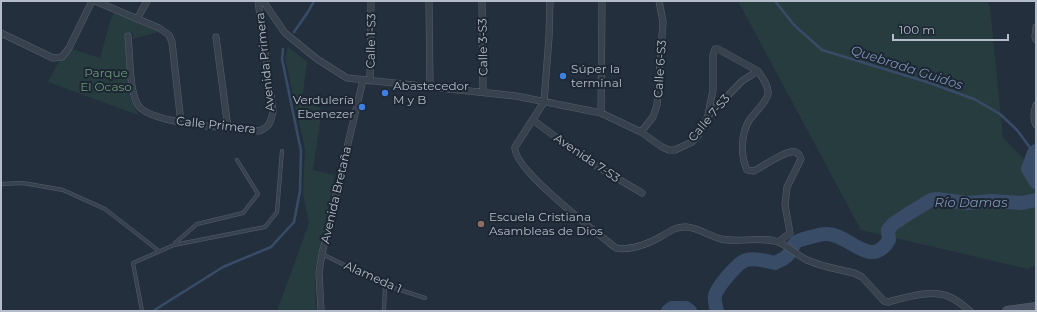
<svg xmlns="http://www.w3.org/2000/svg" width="1037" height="312" viewBox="0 0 1037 312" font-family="Montserrat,sans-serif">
  <rect width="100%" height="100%" fill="#242f3e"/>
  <path fill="#263c3f" d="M738 1H987L990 7 1003 138 1036 171V265L1028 269 861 230Z
    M114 12 158 32 133 39V33L126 32 130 97 138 115 48 82 60 60 66 57 72 49 100 58 111 18Z
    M288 47 307 61 302 101 322 109 313 170 335 175 315 271 316 311H277L309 223 303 193 305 149 285 58Z"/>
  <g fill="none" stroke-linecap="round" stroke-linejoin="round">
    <path stroke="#394c67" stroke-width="2.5" d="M775 1 794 25 822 50 927 82 974 99 1000 114 1017 130 1034 153
      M294 32 308 12 314 1
      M153 311 223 267 271 247 294 222 300 191 301 151 282 59 283 49"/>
    <path stroke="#394c67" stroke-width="14" d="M1036 151 1034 153 1028 169 1036 182
      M668 311 672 308H686L690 311
      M717 311C716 306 714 301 715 296 716 288 737 264 744 261 752 257 767 261 775 263 779 261 784 259 788 255 791 252 792 246 796 242 798 240 821 234 825 234 848 232 870 271 889 240L888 230 893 224 908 214 931 200 937 199 967 203 991 201 1022 203 1036 200"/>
    <g stroke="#565f6c" stroke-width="4">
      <path id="service" d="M1 184 23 183 63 190 105 209 159 251
        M175 243 197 224 243 213 258 194 237 160
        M322 254 385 285 425 298
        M142 311 133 263 174 245 265 227 277 212 282 151
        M384 311 385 285"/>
    </g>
    <g stroke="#565f6c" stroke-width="7">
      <path id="minor" d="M95 1 159 28 169 35 172 42 181 123
        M263 1 285 33 317 59 347 78 516 96 601 113 641 132 662 147 669 150H675L692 142 698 136 708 116 742 81 758 71C762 77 769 86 768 94 766 103 756 111 750 119 741 133 740 155 747 170L754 171C764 166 785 150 795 152 799 153 800 156 801 159L787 187 785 205 790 233 778 242
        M429 1 430 87
        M482 1 483 92
        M550 1 549 37 544 102 515 147C512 168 597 233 616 248 632 251 648 244 662 236 670 231 677 226 687 227 698 228 710 236 721 239 739 243 763 236 778 242 788 246 797 255 807 260 822 267 838 269 854 273L862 277 884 301 888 302C907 297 931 289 950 297 957 300 964 306 970 311
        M137 19 147 1
        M1036 27 1035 37 1036 40
        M1 33 53 58 62 57 69 48 92 1
        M128 36C130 53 129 91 138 105 150 125 236 128 259 131 270 127 271 121 273 111L258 1
        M216 37 228 128
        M370 81 371 1
        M1036 105C1034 111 1033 119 1036 125
        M601 113 602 1
        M708 115 713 90V55L715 49H718L758 71
        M533 120 588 161 642 193
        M641 132 653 117 657 105 663 22 659 1
        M321 311 319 272 322 254 363 80"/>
    </g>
    <g stroke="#565f6c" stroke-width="10">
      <path id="secondary" d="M1007 311 1036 307"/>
    </g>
    <use href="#service" stroke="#38414e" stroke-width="3"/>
    <use href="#minor" stroke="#38414e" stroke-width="6"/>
    <use href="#secondary" stroke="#465061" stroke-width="9"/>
  </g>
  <g fill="#3f7fe0" stroke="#1d2633" stroke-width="1.5">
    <circle cx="563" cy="76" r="4"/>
    <circle cx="385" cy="93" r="4"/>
    <circle cx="362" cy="107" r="4"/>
  </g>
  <circle fill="#8d6e63" stroke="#1d2633" stroke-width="1.5" cx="481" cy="224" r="4"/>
  <g text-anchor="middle" stroke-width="4" stroke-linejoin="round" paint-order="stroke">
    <g font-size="12" fill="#b4bcc9" stroke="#1d2633">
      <text transform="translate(371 41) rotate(-89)" y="4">Calle 1-S3</text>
      <text transform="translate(483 47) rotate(-91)" y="4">Calle 3-S3</text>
      <text transform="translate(265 62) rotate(-96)" y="4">Avenida Primera</text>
      <text transform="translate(660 69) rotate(-86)" y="4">Calle 6-S3</text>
      <text transform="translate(709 118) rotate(-50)" y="4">Calle 7-S3</text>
      <text transform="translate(216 125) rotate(6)" y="4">Calle Primera</text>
      <text transform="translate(587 158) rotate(34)" y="4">Avenida 7-S3</text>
      <text transform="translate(336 195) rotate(-77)" y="4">Avenida Bretaña</text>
      <text transform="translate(373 277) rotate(24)" y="4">Alameda 1</text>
    </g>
    <g font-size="12" fill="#b4bcc9" stroke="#1d2633" text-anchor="start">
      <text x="571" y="73">Súper la<tspan x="571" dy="14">terminal</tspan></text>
      <text x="393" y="90">Abastecedor<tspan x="393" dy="14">M y B</tspan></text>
      <text x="354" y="104" text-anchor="end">Verdulería<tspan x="354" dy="14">Ebenezer</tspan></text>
      <text x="489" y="221">Escuela Cristiana<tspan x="489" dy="14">Asambleas de Dios</tspan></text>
    </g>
    <g font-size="12" fill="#6b9a76" stroke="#1d2633">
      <text x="106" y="77">Parque<tspan x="106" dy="14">El Ocaso</tspan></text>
    </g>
    <g font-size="13" font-style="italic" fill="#7c92b1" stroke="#1d2633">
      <text transform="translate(907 67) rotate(18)" y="5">Quebrada Guidos</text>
      <text x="971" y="207">Río Damas</text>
    </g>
  </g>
  <rect width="1037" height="312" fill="none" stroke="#b4bcc9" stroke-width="4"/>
  <path d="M893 34v6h115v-6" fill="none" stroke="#b4bcc9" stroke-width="2"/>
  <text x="899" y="34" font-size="12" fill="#b4bcc9" stroke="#1d2633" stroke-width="3" paint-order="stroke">100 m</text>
</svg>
